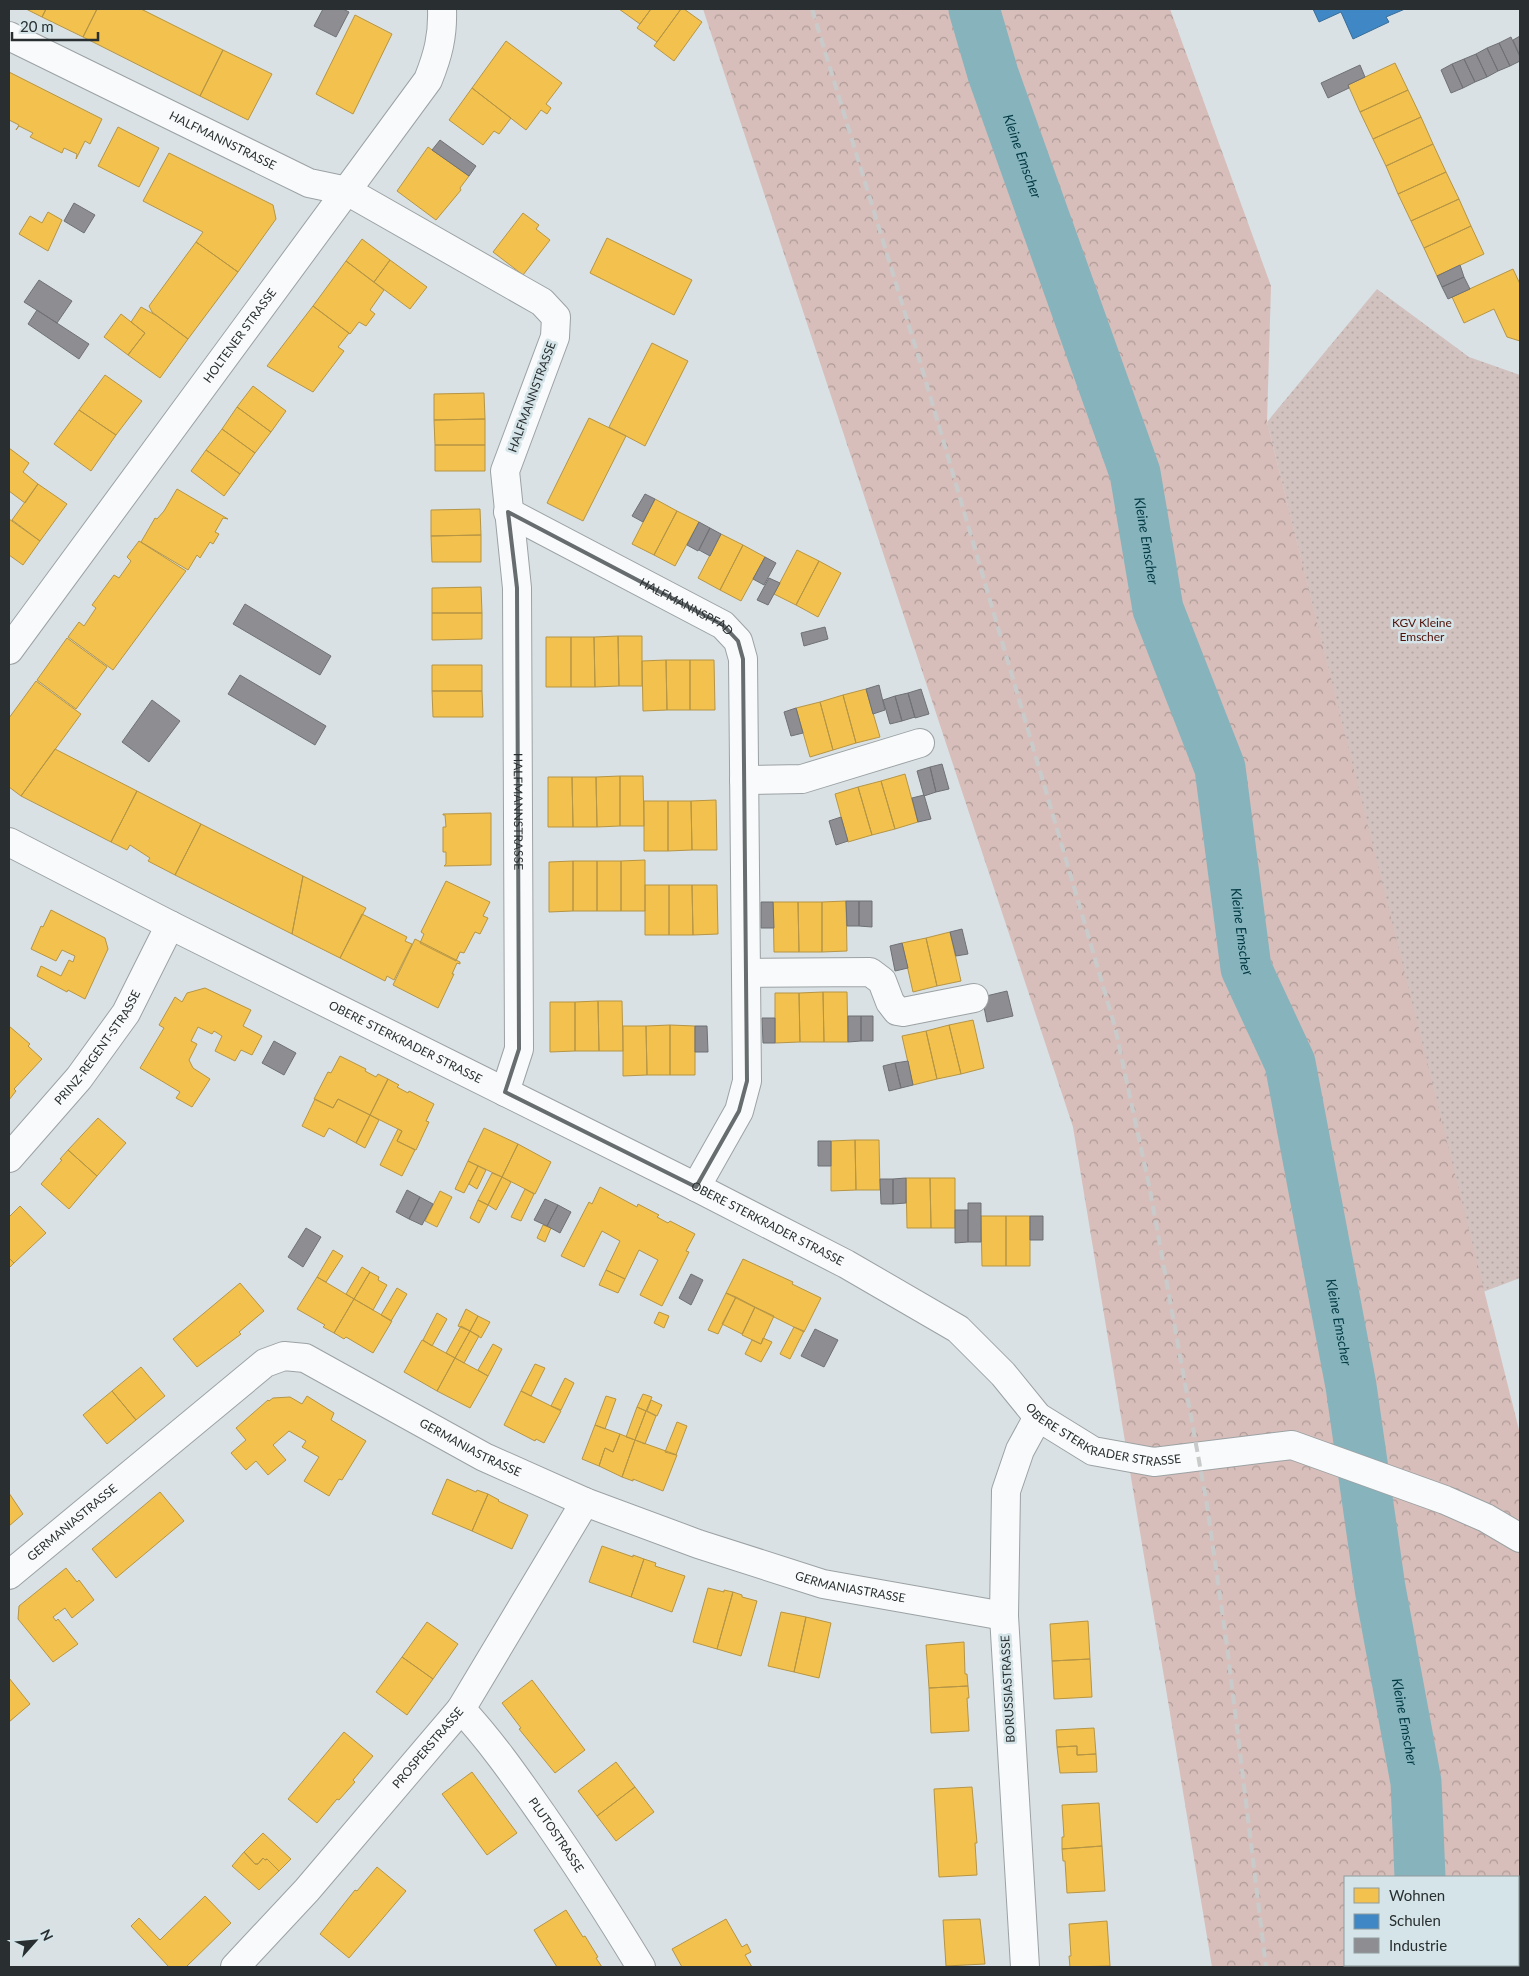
<svg xmlns="http://www.w3.org/2000/svg" width="1529" height="1976" viewBox="0 0 1529 1976" font-family="Lato,sans-serif">
  <defs>
    <pattern id="green-dots" width="8" height="8" patternUnits="userSpaceOnUse" patternTransform="scale(1.25)"><rect width="8" height="8" fill="#d2c2bf"/><path d="M2 2h.1M6 6h.1" fill="none" stroke="#b4a7a4" stroke-width="1.8" stroke-linecap="round"/></pattern>
    <pattern id="forest-crowns" width="20" height="18" patternUnits="userSpaceOnUse" patternTransform="scale(1.25)"><rect width="20" height="18" fill="#d7beba"/><path d="M2 6a3 3 0 1 1 6 0M12 15a3 3 0 1 1 6 0" fill="none" stroke="#ae9b98"/></pattern>
  </defs>
  <rect width="100%" height="100%" fill="#d9e1e4"/>
  <path fill="url(#green-dots)" d="M1377 289 1469 357 1520 375V1278L1483 1292 1267 422Z"/>
  <path fill="url(#forest-crowns)" fill-rule="evenodd" d="M703 9H1170L1271 286 1267 422 1520 1434V1967H1212L1073 1127ZM1345 1877H1518V1965H1345Z"/>
  <path fill="#f2c14e" stroke="#b69545" d="M26 9H46L42 17Z
    M46 9H97L83 37 42 17Z
    M97 9H141L223 50 200 96 83 37Z
    M619 9H651L640 24Z
    M651 9H681L657 42 637 28Z
    M681 9H684L702 22 674 61 654 46Z
    M355 15 392 34 353 114 316 94Z
    M506 41 562 83 546 104 551 108 547 114 541 110 526 130 472 88Z
    M223 50 272 74 248 120 200 96Z
    M1395 63 1408 90 1360 112 1348 85Z
    M9 72 102 119 90 144 85 141 76 159 77 154 64 148 62 153 30 137 33 133 19 126 16 130 19 125 9 120Z
    M472 88 511 118 499 134 494 131 483 145 449 120Z
    M1408 90 1421 117 1373 139 1360 112Z
    M1421 117 1433 144 1386 166 1373 139Z
    M118 127 159 148 139 187 98 166Z
    M1433 144 1446 172 1398 194 1386 166Z
    M428 147 469 176 460 188 461 190 436 220 397 191Z
    M169 153 273 205 276 219 238 272 196 242 203 232 143 201Z
    M1446 172 1459 199 1411 221 1398 194Z
    M1459 199 1471 226 1424 248 1411 221Z
    M48 212 62 220 48 251 19 234 30 216 42 223Z
    M523 213 539 225 536 229 550 240 523 275 493 252Z
    M1471 226 1484 254 1437 276 1424 248Z
    M607 238 692 280 674 315 590 273Z
    M362 239 390 260 374 282 346 261Z
    M196 242 238 272 188 339 152 312 149 306Z
    M390 260 427 287 410 309 374 282Z
    M346 261 384 290 370 310 375 314 366 326 359 322 350 334 313 306Z
    M1513 269 1520 284V341L1507 337 1494 309 1464 323 1452 297Z
    M313 306 349 333 338 347 344 351 313 392 267 366Z
    M141 307 157 316 188 339 160 378 128 355 145 333 131 322Z
    M121 314 145 333 128 355 104 337Z
    M652 343 688 361 645 446 609 427Z
    M105 375 142 401 116 435 79 410Z
    M253 386 286 411 271 432 237 407Z
    M484 393 485 419 434 420V394Z
    M237 407 271 432 255 453 222 429Z
    M79 410 116 435 91 471 54 444Z
    M589 418 626 436 583 521 547 503Z
    M485 419V445H435L434 420Z
    M222 429 255 453 240 474 206 450Z
    M435 445H485V471H435Z
    M9 448 29 463 23 472 38 484 25 503 9 491Z
    M206 450 240 474 224 496 191 471Z
    M38 484 67 504 40 541 12 520Z
    M177 489 228 519 223 518 215 532 219 534 213 544 210 542 200 558 197 555 188 570 141 542 155 518 157 519 164 511Z
    M655 499 677 511 654 555 632 544Z
    M480 509 481 535 431 536V510Z
    M677 511 699 522 675 566 654 555Z
    M9 519 40 541 23 565 9 555Z
    M721 534 743 545 720 590 698 578Z
    M481 535V562H432L431 536Z
    M139 541 186 571 113 670 68 637 79 622 84 626 96 608 92 605 114 575 119 578 131 561 127 557Z
    M743 545 765 557 741 601 720 590Z
    M797 550 819 561 796 605 774 594Z
    M819 561 841 573 818 617 796 605Z
    M481 587 482 613H432V588Z
    M432 613H482V639L432 640Z
    M618 636 619 686 595 687 594 637Z
    M618 636H642V686H619Z
    M546 637H571V687H546Z
    M571 637H594L595 687H571Z
    M67 638 107 667 76 709 37 680Z
    M666 660H690V710H667Z
    M666 660 667 710 643 711 642 661Z
    M690 660H714L715 710H690Z
    M432 665H482V691H432Z
    M36 681 81 714 21 796 9 787V718Z
    M866 689 880 737 856 743 843 695Z
    M432 691H482L483 717H433Z
    M843 695 856 743 833 750 820 702Z
    M820 702 833 750 810 757 796 708Z
    M55 749 137 791 111 842 21 796Z
    M905 774 918 822 895 829 881 781Z
    M620 776H643L644 826H620Z
    M620 776V826L597 827 596 777Z
    M548 777H572L573 827H548Z
    M572 777H596L597 827H573Z
    M881 781 895 829 872 835 858 787Z
    M858 787 872 835 848 842 835 794Z
    M137 791 201 824 175 875 148 861 150 858 130 845 127 850 111 842Z
    M716 800 717 850H692L691 801Z
    M644 801H668V851H644Z
    M668 801H691L692 850 668 851Z
    M491 813V865L444 866 446 864V852H443V827H446L445 815H443V814Z
    M201 824 303 876 292 934 175 875Z
    M645 860V911H621V861Z
    M573 861H597V911H573Z
    M573 861V911L549 912V862Z
    M597 861H621V911H597Z
    M303 876 366 908 340 958 292 934Z
    M446 881 490 902 483 916 488 918 480 934 475 932 464 953 460 952 456 961 420 943 424 934 421 932Z
    M645 885H669V935H645Z
    M669 885H692L693 935H669Z
    M692 885H717L718 934 693 935Z
    M846 901 847 951 822 952V902Z
    M773 902H798L799 952H774Z
    M798 902H822V952H799Z
    M51 910 105 938 108 949 85 999 68 990 67 992 37 976 41 966 61 976 69 960 73 962 75 956 62 950 56 961 31 949 41 926 43 927Z
    M362 914 407 937 405 941 412 944 394 980 387 976 385 981 340 958Z
    M950 932 961 981 937 986 926 938Z
    M926 938 937 986 913 992 902 943Z
    M415 939 460 962V964L457 963 452 974H454L438 1008 393 985Z
    M205 988 251 1010 243 1026 262 1036 252 1055 241 1050 235 1061 215 1051 222 1036 214 1031 212 1034 198 1027 191 1041 197 1044 189 1060 193 1068 210 1079 192 1107 176 1098 180 1092 140 1068 164 1028 159 1025 175 997 182 1002 187 993Z
    M823 992H847L848 1042H824Z
    M823 992 824 1042H800L799 993Z
    M775 993H799L800 1042 775 1043Z
    M598 1001 599 1051H575V1002Z
    M598 1001H622L623 1051H599Z
    M550 1002H575V1051L550 1052Z
    M973 1020 984 1068 961 1074 949 1025Z
    M670 1025V1075H647L646 1026Z
    M670 1025 695 1026V1075H670Z
    M949 1025 961 1074 937 1079 926 1031Z
    M9 1026 30 1044 28 1046 42 1059 14 1089 16 1091 9 1100Z
    M623 1026H646L647 1075 623 1076Z
    M926 1031 937 1079 913 1085 902 1036Z
    M340 1056 366 1069 365 1071 376 1077 378 1074 388 1079 370 1115 338 1099 333 1108 314 1099 328 1072 331 1073Z
    M388 1079 399 1085 397 1087 408 1093 409 1091 434 1104 426 1121 429 1122 416 1150 397 1141 402 1131 370 1115Z
    M315 1099 333 1108 338 1099 370 1115 356 1143 329 1128 324 1137 302 1126Z
    M370 1115 379 1120 365 1148 356 1143Z
    M98 1118 126 1143 97 1176 68 1150Z
    M484 1128 518 1144 502 1177 468 1161Z
    M398 1129 402 1131 397 1141 415 1150 402 1176 380 1165Z
    M855 1140 856 1190 831 1191V1141Z
    M855 1140H879L880 1190H856Z
    M518 1144 551 1162 535 1194 502 1177Z
    M68 1150 97 1176 69 1209 41 1184 62 1160 60 1159Z
    M468 1161 478 1166 464 1193 455 1189Z
    M478 1166 486 1170 477 1189 469 1184Z
    M492 1173 502 1177 488 1205 478 1200Z
    M502 1177 511 1182 496 1210 488 1205Z
    M906 1178H930L931 1228H907Z
    M930 1178H955V1228H931Z
    M600 1187 637 1207 638 1204 659 1215 657 1217 668 1223 670 1221 695 1234 686 1251 689 1252 662 1306 640 1295 658 1260 639 1250 625 1279 606 1270 620 1241 602 1231 584 1267 561 1256 589 1202 592 1204Z
    M525 1189 534 1194 521 1221 511 1217Z
    M440 1191 452 1197 437 1227 425 1221Z
    M478 1200 488 1205 479 1223 470 1218Z
    M20 1206 46 1233 14 1263 9 1258V1217Z
    M981 1216H1006V1266H982Z
    M1006 1216H1030V1266H1006Z
    M543 1225 551 1228 545 1242 537 1238Z
    M333 1250 343 1256 326 1282 317 1277Z
    M9 1258 14 1263 9 1268Z
    M743 1259 793 1282 792 1284 821 1298 804 1332 726 1293Z
    M362 1267 370 1272 354 1299 346 1294Z
    M606 1270 625 1279 618 1293 599 1285Z
    M370 1272 379 1277 378 1280 387 1285 373 1310 354 1299Z
    M317 1277 354 1299 334 1333 323 1327 325 1325 297 1309Z
    M240 1283 264 1311 239 1332 241 1334 197 1367 173 1339Z
    M397 1288 407 1294 391 1321 381 1315Z
    M726 1293 736 1297 718 1334 708 1330Z
    M736 1297 755 1307 742 1334 722 1324Z
    M354 1299 392 1321 373 1353 346 1337 344 1339 334 1333Z
    M755 1307 774 1316 761 1344 742 1335Z
    M466 1309 478 1316 470 1331 458 1326Z
    M659 1312 669 1316 664 1328 654 1323Z
    M437 1313 447 1319 432 1346 423 1340Z
    M478 1316 490 1322 481 1338 470 1331Z
    M461 1326 470 1331 455 1358 446 1353Z
    M794 1327 804 1331 790 1359 780 1354Z
    M470 1331 479 1336 464 1363 455 1358Z
    M763 1338 772 1342 761 1362 745 1354 752 1340 761 1344Z
    M422 1340 455 1358 437 1391 404 1372Z
    M493 1344 502 1349 488 1376 478 1370Z
    M455 1358 488 1376 470 1408 437 1391Z
    M535 1364 545 1368 531 1396 521 1391Z
    M141 1367 165 1396 136 1420 112 1391Z
    M565 1378 574 1383 561 1410 551 1406Z
    M112 1391 136 1420 107 1444 83 1415Z
    M521 1391 561 1411 544 1443 536 1439 535 1441 504 1425Z
    M643 1394 652 1397 646 1411 637 1407Z
    M307 1396 334 1413 331 1420 366 1441 342 1480 339 1479 329 1496 304 1481 319 1457 302 1447 306 1441 289 1431 273 1445 286 1460 268 1475 256 1461 246 1470 231 1453 246 1440 236 1428 268 1400 269 1401 273 1398 290 1397 302 1404Z
    M606 1396 616 1399 605 1429 595 1425Z
    M651 1400 662 1405 657 1416 647 1411Z
    M637 1407 646 1411 635 1440 626 1437Z
    M646 1411 656 1416 645 1444 635 1440Z
    M677 1422 687 1426 676 1455 665 1452Z
    M595 1425 620 1434 613 1452 605 1448 599 1466 582 1459Z
    M620 1434 635 1440 622 1477 599 1466 605 1448 613 1452Z
    M635 1440 677 1455 663 1491 633 1479V1481L622 1477Z
    M447 1479 476 1492 477 1490 488 1494 472 1531 432 1514Z
    M160 1492 184 1521 116 1578 92 1549Z
    M9 1493 23 1514 9 1526Z
    M488 1494 499 1500 498 1501 528 1515 512 1549 472 1531Z
    M602 1546 633 1557V1555L644 1559 631 1597 589 1582Z
    M644 1559 656 1563 655 1566 685 1576 672 1612 631 1597Z
    M66 1568 77 1582 79 1580 94 1600 72 1618 65 1608 53 1617 56 1621 58 1619 78 1644 53 1662 18 1619 19 1606Z
    M708 1588 724 1592V1590L733 1592 717 1649 693 1642Z
    M733 1592 742 1595V1597L757 1601 741 1656 717 1649Z
    M781 1612 806 1617 794 1672 768 1666Z
    M806 1617 831 1623 819 1678 794 1672Z
    M1088 1621 1090 1659 1052 1661 1050 1624Z
    M427 1622 458 1644 433 1679 402 1657Z
    M964 1642 965 1674H967L968 1686 929 1688 926 1645Z
    M402 1657 433 1679 407 1715 376 1692Z
    M1090 1659 1092 1697 1054 1699 1052 1661Z
    M9 1678 30 1704 9 1722Z
    M532 1680 585 1750 555 1773 519 1729 521 1728 502 1703Z
    M968 1686 969 1698H967L969 1731 931 1733 929 1688Z
    M1094 1728 1096 1754 1077 1755V1746L1057 1747 1056 1730Z
    M344 1732 373 1756 353 1780 355 1782 339 1800 337 1799 317 1823 288 1799Z
    M1077 1746V1755L1096 1754 1097 1772 1060 1773 1057 1747Z
    M616 1762 635 1787 597 1816 578 1791Z
    M472 1772 517 1833 487 1855 442 1794Z
    M635 1787 654 1812 616 1841 597 1816Z
    M972 1787 977 1843H975L977 1875 939 1877 934 1789Z
    M1099 1803 1102 1846 1062 1849V1837H1064L1062 1805Z
    M263 1833 291 1859 279 1871 267 1859 265 1860 263 1858 258 1864H255L244 1852Z
    M1102 1846 1105 1891 1067 1893 1065 1861H1063L1062 1849Z
    M244 1852 255 1864H258L263 1858 265 1860 267 1859 279 1871 259 1890 232 1866Z
    M377 1867 406 1891 349 1958 320 1934 355 1890 357 1891Z
    M205 1896 231 1923 186 1967H169L131 1926 139 1918 160 1940Z
    M566 1910 583 1937 585 1936 598 1957 596 1958 602 1967H557L534 1930Z
    M726 1919 742 1947 747 1944 751 1952 745 1955 752 1967H682L672 1949Z
    M980 1919 985 1964 946 1966 943 1920Z
    M1107 1921 1110 1966 1070 1967 1069 1956H1071L1069 1924Z"/>
  <path fill="#3f88c5" stroke="#386d98" d="M1313 9H1405L1386 17 1389 22 1353 39 1341 12 1319 22Z"/>
  <path fill="#8d8d92" stroke="#6f7175" d="M323 9H343L349 12 336 37 314 26Z
    M1520 36V56L1513 40Z
    M1511 37 1520 57V61L1510 66 1499 43Z
    M1499 43 1510 66 1498 71 1487 48Z
    M1487 48 1498 71 1487 77 1476 54Z
    M1476 54 1487 77 1475 82 1464 59Z
    M1464 59 1475 82 1463 88 1452 64Z
    M1452 64 1463 88 1451 93 1441 70Z
    M1360 65 1365 77 1348 85 1349 88 1328 98 1321 83Z
    M440 140 476 166 469 176 432 150Z
    M74 203 95 215 84 233 64 221Z
    M1460 265 1464 277 1442 287 1437 276Z
    M1464 277 1470 289 1448 299 1442 287Z
    M39 280 72 301 57 323 24 302Z
    M37 310 89 344 79 359 28 324Z
    M645 494 655 499 643 522 632 516Z
    M699 522 710 528 698 551 687 545Z
    M710 528 721 534 710 556 699 550Z
    M765 557 776 563 764 585 753 579Z
    M769 578 780 583 768 605 757 600Z
    M245 604 331 656 320 675 233 624Z
    M825 627 828 639 804 646 801 633Z
    M240 675 326 726 315 745 228 694Z
    M879 685 885 710 873 714 866 689Z
    M921 689 929 714 915 718 908 693Z
    M908 693 915 717 902 721 895 696Z
    M895 696 902 721 890 724 883 700Z
    M152 700 180 721 149 762 122 742Z
    M796 708 803 733 791 736 784 712Z
    M942 764 949 789 936 792 930 767Z
    M930 767 936 792 924 796 917 771Z
    M924 795 931 819 918 822 912 798Z
    M841 817 848 841 836 845 829 821Z
    M846 901H859V926H847Z
    M859 901H872V927L859 926Z
    M761 902H773L774 928H761Z
    M962 929 968 954 956 956 950 932Z
    M902 943 908 968 895 971 890 946Z
    M1007 991 1013 1016 987 1022 982 997Z
    M848 1016H861V1041L848 1042Z
    M861 1016H873V1041H861Z
    M762 1018H775V1043H763Z
    M695 1026H707L708 1052H695Z
    M274 1041 296 1053 284 1075 262 1063Z
    M908 1061 913 1085 901 1088 895 1063Z
    M895 1063 901 1088 889 1091 883 1066Z
    M818 1141H831V1166H818Z
    M906 1178V1203L893 1204V1179Z
    M880 1179H893V1204H881Z
    M407 1190 420 1197 409 1219 396 1212Z
    M420 1197 433 1204 422 1225 409 1219Z
    M545 1199 558 1205 547 1226 534 1220Z
    M968 1203H981V1242H968Z
    M558 1205 571 1212 560 1233 547 1226Z
    M955 1210H968V1242L955 1243Z
    M1030 1216H1043V1240H1030Z
    M306 1228 321 1237 303 1267 288 1257Z
    M691 1274 703 1280 691 1305 679 1298Z
    M815 1329 838 1340 824 1367 801 1356Z"/>
  <g fill="none" stroke-linecap="round" stroke-linejoin="round">
    <g stroke="#87b3bc" stroke-width="51">
      <path id="s1" d="M974 9 993 74 1135 473 1158 609 1220 768 1246 968 1290 1063 1351 1386 1380 1588 1416 1782 1420 1877"/>
      <path d="M1425 1965V1967"/>
    </g>
    <g stroke="#9ca2a4" stroke-width="30">
      <g id="minor">
        <path id="s2" d="M9 36 309 183 347 191 542 302 556 317 555 337 505 471 517 588 519 1049 505 1092"/>
        <path id="s3" d="M508 512 723 625 738 641 743 659 747 1081 739 1111 696 1187"/>
        <path id="s4" d="M9 650 428 80C438 55 443 36 442 9"/>
        <path d="M744 780 802 779 920 743"/>
        <path d="M746 973 870 972 882 981 890 1002 897 1011 903 1012 974 998"/>
        <path id="s5" d="M9 1158 79 1078 126 1013 170 925"/>
        <path id="s6" d="M9 1575 265 1363 284 1356 305 1358 484 1457 585 1502 698 1544 823 1584 1004 1616"/>
        <path id="s7" d="M461 1709C492 1742 518 1780 544 1817 578 1866 610 1916 641 1967"/>
        <path id="s8" d="M235 1967 307 1890 461 1709 585 1502"/>
        <path d="M1025 1967 1004 1616 1006 1491 1020 1450 1038 1417"/>
      </g>
    </g>
    <g stroke="#9ca2a4" stroke-width="30">
      <g id="tertiary">
        <path id="s9" d="M9 842 170 925 696 1187 846 1264 958 1329 1003 1374 1038 1417 1093 1451 1154 1462 1292 1445 1445 1500 1486 1518 1520 1538"/>
      </g>
    </g>
    <use href="#minor" stroke="#f9fafb" stroke-width="28"/>
    <use href="#tertiary" stroke="#f9fafb" stroke-width="28"/>
    <path stroke="#c9cbcb" stroke-width="4" stroke-dasharray="10 5" stroke-linecap="butt" d="M812 9 924 375 1115 1027 1150 1190 1207 1505 1227 1646 1266 1967"/>
  </g>
  <path fill="none" stroke="#676d6f" stroke-width="4" stroke-linejoin="round" d="M508 512 723 625 738 641 743 659 747 1081 739 1111 696 1187 505 1092 519 1049 517 588Z"/>
  <g text-anchor="middle" stroke-width="5" stroke-linejoin="round" paint-order="stroke">
    <g font-size="12" fill="#292f30" stroke="#d4e4e8">
      <text dy="4" stroke="none"><textPath href="#s2" startOffset="238">HALFMANNSTRASSE</textPath></text>
      <text dy="4" stroke="none"><textPath href="#s4" startOffset="390">HOLTENER STRASSE</textPath></text>
      <text transform="translate(532 397) rotate(-70)" y="4">HALFMANNSTRASSE</text>
      <text dy="4" stroke="none"><textPath href="#s3" startOffset="202">HALFMANNSPFAD</textPath></text>
      <text dy="4" stroke="none"><textPath href="#s2" startOffset="1122">HALFMANNSTRASSE</textPath></text>
      <text dy="4" stroke="none"><textPath href="#s9" startOffset="444">OBERE STERKRADER STRASSE</textPath></text>
      <text dy="4" stroke="none"><textPath href="#s5" startOffset="142">PRINZ-REGENT-STRASSE</textPath></text>
      <text dy="4" stroke="none"><textPath href="#s9" startOffset="849">OBERE STERKRADER STRASSE</textPath></text>
      <text dy="4" stroke="none"><textPath href="#s9" startOffset="1255">OBERE STERKRADER STRASSE</textPath></text>
      <text dy="4" stroke="none"><textPath href="#s6" startOffset="562">GERMANIASTRASSE</textPath></text>
      <text dy="4" stroke="none"><textPath href="#s6" startOffset="82">GERMANIASTRASSE</textPath></text>
      <text dy="4" stroke="none"><textPath href="#s6" startOffset="968">GERMANIASTRASSE</textPath></text>
      <text transform="translate(1008 1689) rotate(-93)" y="4">BORUSSIASTRASSE</text>
      <text dy="4" stroke="none"><textPath href="#s8" startOffset="292">PROSPERSTRASSE</textPath></text>
      <text dy="4" stroke="none"><textPath href="#s7" startOffset="158">PLUTOSTRASSE</textPath></text>
    </g>
    <g font-size="12" fill="#501109" stroke="#d4e4e8">
      <text x="1422" y="627">KGV Kleine<tspan x="1422" dy="14">Emscher</tspan></text>
    </g>
    <g font-size="14" font-style="italic" fill="#003943" stroke="#d4e4e8">
      <text dy="5" stroke="none"><textPath href="#s1" startOffset="155">Kleine Emscher</textPath></text>
      <text dy="5" stroke="none"><textPath href="#s1" startOffset="560">Kleine Emscher</textPath></text>
      <text dy="5" stroke="none"><textPath href="#s1" startOffset="965">Kleine Emscher</textPath></text>
      <text dy="5" stroke="none"><textPath href="#s1" startOffset="1370">Kleine Emscher</textPath></text>
      <text dy="5" stroke="none"><textPath href="#s1" startOffset="1775">Kleine Emscher</textPath></text>
    </g>
  </g>
  <rect width="1529" height="1976" fill="none" stroke="#292f30" stroke-width="20"/>
  <rect x="1344" y="1876" width="175" height="90" fill="#d4e4e8" stroke="#909c9e"/>
  <rect x="1354" y="1888" width="25" height="15" fill="#f2c14e" stroke="#909c9e"/>
  <text x="1389" y="1901" font-size="15" fill="#292f30">Wohnen</text>
  <rect x="1354" y="1914" width="25" height="15" fill="#3f88c5" stroke="#909c9e"/>
  <text x="1389" y="1926" font-size="15" fill="#292f30">Schulen</text>
  <rect x="1354" y="1938" width="25" height="15" fill="#8d8d92" stroke="#909c9e"/>
  <text x="1389" y="1951" font-size="15" fill="#292f30">Industrie</text>
  <g transform="translate(35 1941) rotate(63)" stroke="#d4e4e8" stroke-width="4" paint-order="stroke">
  <path d="M0-4L9 19L0 12L-9 19Z" fill="#292f30"/>
  <text y="-8" font-size="14" font-weight="bold" text-anchor="middle" fill="#292f30">N</text>
  </g>
  <path d="M12 32v8h86v-8" fill="none" stroke="#292f30" stroke-width="2.5"/>
  <text x="20" y="32" font-size="15" fill="#292f30" stroke="#d4e4e8" stroke-width="4" paint-order="stroke">20 m</text>
</svg>
